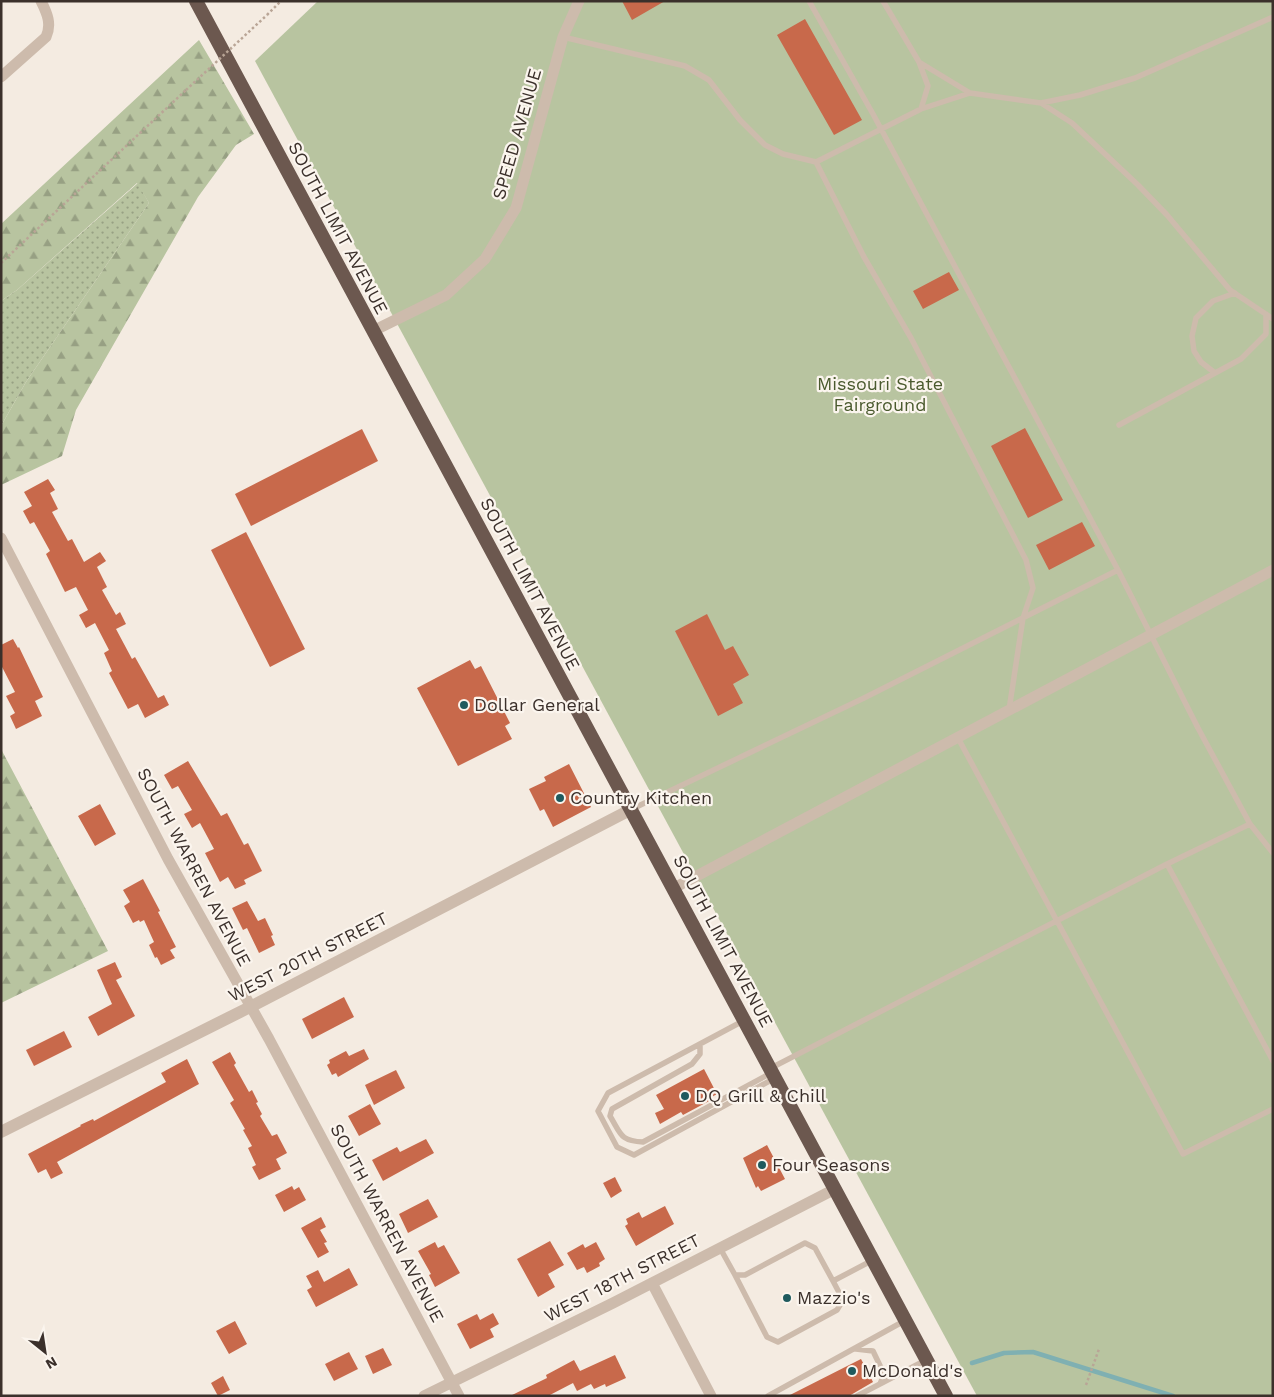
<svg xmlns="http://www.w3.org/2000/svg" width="1274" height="1397" viewBox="0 0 1274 1397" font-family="'Work Sans',sans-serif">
  <defs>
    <pattern id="grass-dots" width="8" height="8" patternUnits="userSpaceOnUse" patternTransform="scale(1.25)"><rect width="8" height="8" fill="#b8c4a0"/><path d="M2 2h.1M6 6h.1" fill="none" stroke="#97a083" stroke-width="1.8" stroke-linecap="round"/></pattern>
    <pattern id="forest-firs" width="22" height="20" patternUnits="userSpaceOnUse" patternTransform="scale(1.25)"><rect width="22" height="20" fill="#b8c4a0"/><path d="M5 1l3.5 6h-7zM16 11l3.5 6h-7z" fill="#97a083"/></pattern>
  </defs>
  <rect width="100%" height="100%" fill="#f4ebe1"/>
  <path fill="url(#grass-dots)" d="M138 183 149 203 26 382 1 426V301L17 290Z"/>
  <path fill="url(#forest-firs)" d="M199 40 254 134 236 145 198 197 76 410 62 456 1 485V426L26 382 149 203 137 183 17 290 1 301V224Z
    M1 749 108 951 1 1003Z"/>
  <path fill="#b8c4a0" d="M318 1H1273V1396H977L255 61Z"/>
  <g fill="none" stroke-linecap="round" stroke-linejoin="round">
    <path stroke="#7fb0b2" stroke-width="4.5" d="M972 1363 1004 1353 1033 1352 1173 1396"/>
  </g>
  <path fill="#c8694b" d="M622 1H665L632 20Z
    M805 19 862 120 834 135 777 35Z
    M949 272 959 290 923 309 913 291Z
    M1025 428 1063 500 1028 518 991 446Z
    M362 429 378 461 251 526 235 494Z
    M48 479 55 490 50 493 58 509 52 512 68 541 72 539 84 562 100 552 106 561 97 567 107 587 102 590 116 615 120 612 126 624 116 629 132 659 135 657 158 698 164 695 169 705 145 718 138 704 128 709 109 673 112 671 104 653 109 650 95 623 86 628 79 615 88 610 76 587 65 592 46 554 50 551 34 522 30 524 23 511 32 506 24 492Z
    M1082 522 1095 546 1049 570 1036 545Z
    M246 532 305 649 270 667 211 550Z
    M707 614 725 650 733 646 749 675 733 684 743 703 718 716 675 631Z
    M13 639 18 648 19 647 43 697 35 701 42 716 16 729 10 716 15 713 6 696 15 692 1 665V645Z
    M470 660 475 669 481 666 510 723 505 726 512 739 458 766 417 688Z
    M188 761 221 816 227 813 244 845 248 843 262 871 244 880 246 884 235 889 228 877 220 882 205 853 214 849 200 823 192 828 184 814 192 810 178 786 172 789 164 775Z
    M569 764 591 807 553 827 544 809 540 811 529 789 546 781 544 777Z
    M100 804 116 834 95 846 78 816Z
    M143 879 160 911 158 912 176 947 170 950 175 958 161 965 157 957 155 958 149 945 154 942 144 920 140 922 139 920 133 923 124 906 130 902 123 890Z
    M247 901 258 921 265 918 273 935 271 936 275 945 259 953 247 928 243 930 232 908Z
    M115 962 122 977 116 980 135 1016 98 1036 88 1017 112 1004 97 970Z
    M344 997 354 1017 312 1039 302 1019Z
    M64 1031 72 1047 34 1066 26 1050Z
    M364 1049 369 1059 338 1077 336 1073 332 1075 327 1065 330 1063 329 1060 346 1051 349 1056Z
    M230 1052 236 1063 234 1065 249 1092 252 1090 258 1102 256 1103 262 1114 260 1116 272 1136 277 1134 287 1153 276 1159 281 1169 259 1180 252 1167 256 1165 248 1148 252 1146 243 1130 245 1129 230 1103 234 1100 212 1062Z
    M187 1059 199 1084 57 1162 63 1173 51 1179 46 1169 38 1173 28 1154 81 1126 80 1125 93 1119 94 1121 166 1082 161 1073Z
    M704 1069 717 1094 710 1098 711 1100 683 1115 681 1112 660 1124 655 1113 664 1109 656 1095Z
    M396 1070 405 1088 374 1105 365 1085Z
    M370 1104 381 1124 359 1136 348 1116Z
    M426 1139 434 1153 383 1181 372 1160 397 1147 400 1152Z
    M767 1145 785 1179 761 1191 758 1186 756 1188 743 1158Z
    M615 1177 622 1191 611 1198 603 1183Z
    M292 1186 294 1190 299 1187 306 1200 284 1212 275 1195Z
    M428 1199 438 1217 408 1233 399 1214Z
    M665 1206 674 1224 636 1246 625 1226 628 1224 626 1219 639 1212 642 1218Z
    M321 1217 326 1227 320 1230 327 1242 324 1243 329 1252 318 1258 301 1228Z
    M550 1241 564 1265 548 1274 555 1287 538 1297 517 1259Z
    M435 1242 438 1248 444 1245 460 1273 435 1287 429 1275 431 1274 418 1251Z
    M596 1242 605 1259 599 1263 600 1266 587 1273 584 1267 577 1270 567 1253 583 1244 585 1248Z
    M349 1268 358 1285 316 1307 307 1290 312 1287 306 1276 318 1270 324 1282Z
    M493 1313 499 1324 490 1329 494 1337 470 1349 457 1324 477 1314 480 1320Z
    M235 1321 247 1344 229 1354 216 1331Z
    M383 1348 392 1365 373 1374 365 1356Z
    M349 1352 358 1369 334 1381 325 1364Z
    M615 1355 626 1378 606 1387 605 1384 594 1389 591 1384 577 1391 573 1383 548 1396H510L547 1378 546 1375 574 1360 580 1371Z
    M861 1359 873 1382 849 1396H788Z
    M223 1376 230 1390 218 1396 211 1383Z"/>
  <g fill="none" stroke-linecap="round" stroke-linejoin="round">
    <path stroke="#b9a596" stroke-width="2.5" stroke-dasharray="2.5 2.5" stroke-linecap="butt" d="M267 15 281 1
      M1 263 186 90
      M1086 1385 1099 1349"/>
    <path stroke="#cdbbac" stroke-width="5.5" d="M809 1 873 114 1118 570 1198 728 1250 824 1273 853
      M883 1 919 62 970 93 1041 103 1072 123 1138 185 1167 215 1230 290 1273 319
      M563 37 685 66 709 80 740 120 765 145 783 154 816 162 864 257 911 338 1026 560 1033 588 1023 618 1009 710
      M1041 103 1080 95 1135 78 1273 17
      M921 109 970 93
      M816 162 921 109 928 86 919 62
      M1215 373 1201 362 1194 351 1192 336 1196 318 1213 301 1235 293
      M1119 425 1241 359 1266 334V314
      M958 738 1183 1154 1273 1109
      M630 810 864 698 1118 570
      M1167 864 1273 1061
      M743 1021 608 1093 598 1111 617 1147 634 1155 775 1078
      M700 1044V1054L692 1064 612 1109 610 1116C621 1134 620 1141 643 1142L771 1073
      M771 1068 1167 864 1250 824
      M720 1248 735 1275H745L805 1243 815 1248 833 1281 873 1260
      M735 1275 767 1337 778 1342 837 1310 843 1300 833 1281
      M856 1349 873 1351 884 1374 880 1384
      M768 1396 906 1320
      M857 1396 926 1360"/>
    <path stroke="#cdbbac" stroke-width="11" d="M1 77 46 37C52 24 47 13 41 1
      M373 331 446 295 485 259 516 208 563 37 579 1
      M1 538 168 859 269 1039 459 1396
      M674 888 1273 570
      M652 1283 711 1396
      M424 1396 613 1303 835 1189"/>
    <path stroke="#cdbbac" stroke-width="12" d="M1 1132 250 1007 630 810"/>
    <path stroke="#6c584f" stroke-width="14" d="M196 1 946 1396"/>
    <path stroke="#b9a596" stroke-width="2.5" stroke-dasharray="2.5 2.5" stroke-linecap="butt" d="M186 90 267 15"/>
  </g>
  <g fill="#1f5a5e" stroke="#fbf5ee" stroke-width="2">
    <circle cx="464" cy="705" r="5"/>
    <circle cx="560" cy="798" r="5"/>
    <circle cx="685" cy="1096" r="5"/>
    <circle cx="762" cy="1165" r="5"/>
    <circle cx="787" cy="1298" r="5"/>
    <circle cx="852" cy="1371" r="5"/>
  </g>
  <g text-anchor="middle" stroke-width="4.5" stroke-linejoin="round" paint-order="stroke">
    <g font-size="18" fill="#3b302b" stroke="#fbf5ee">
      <text transform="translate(517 134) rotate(-74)" y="6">SPEED AVENUE</text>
      <text transform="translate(338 228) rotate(62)" y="6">SOUTH LIMIT AVENUE</text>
      <text transform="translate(530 584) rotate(62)" y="6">SOUTH LIMIT AVENUE</text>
      <text transform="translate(194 867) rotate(62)" y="6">SOUTH WARREN AVENUE</text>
      <text transform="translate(723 941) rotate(62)" y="6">SOUTH LIMIT AVENUE</text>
      <text transform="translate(308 957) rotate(-27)" y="6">WEST 20TH STREET</text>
      <text transform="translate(387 1223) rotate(62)" y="6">SOUTH WARREN AVENUE</text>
      <text transform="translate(622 1278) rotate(-27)" y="6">WEST 18TH STREET</text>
    </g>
    <g font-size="18" fill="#4a5a2e" stroke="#fbf5ee">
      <text x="880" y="390">Missouri State<tspan x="880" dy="21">Fairground</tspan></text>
    </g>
    <g font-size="18" fill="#3b302b" stroke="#fbf5ee" text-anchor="start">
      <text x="474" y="711">Dollar General</text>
      <text x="570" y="804">Country Kitchen</text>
      <text x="695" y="1102">DQ Grill &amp; Chill</text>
      <text x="772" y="1171">Four Seasons</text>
      <text x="797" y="1304">Mazzio's</text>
      <text x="862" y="1377">McDonald's</text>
    </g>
  </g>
  <rect width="1274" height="1397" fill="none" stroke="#3b302b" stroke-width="5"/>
  <g transform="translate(45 1352) rotate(150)" stroke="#fbf5ee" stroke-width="4" paint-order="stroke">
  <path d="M0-4L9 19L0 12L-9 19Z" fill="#3b302b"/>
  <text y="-8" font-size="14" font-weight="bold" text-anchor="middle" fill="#3b302b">N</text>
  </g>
</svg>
